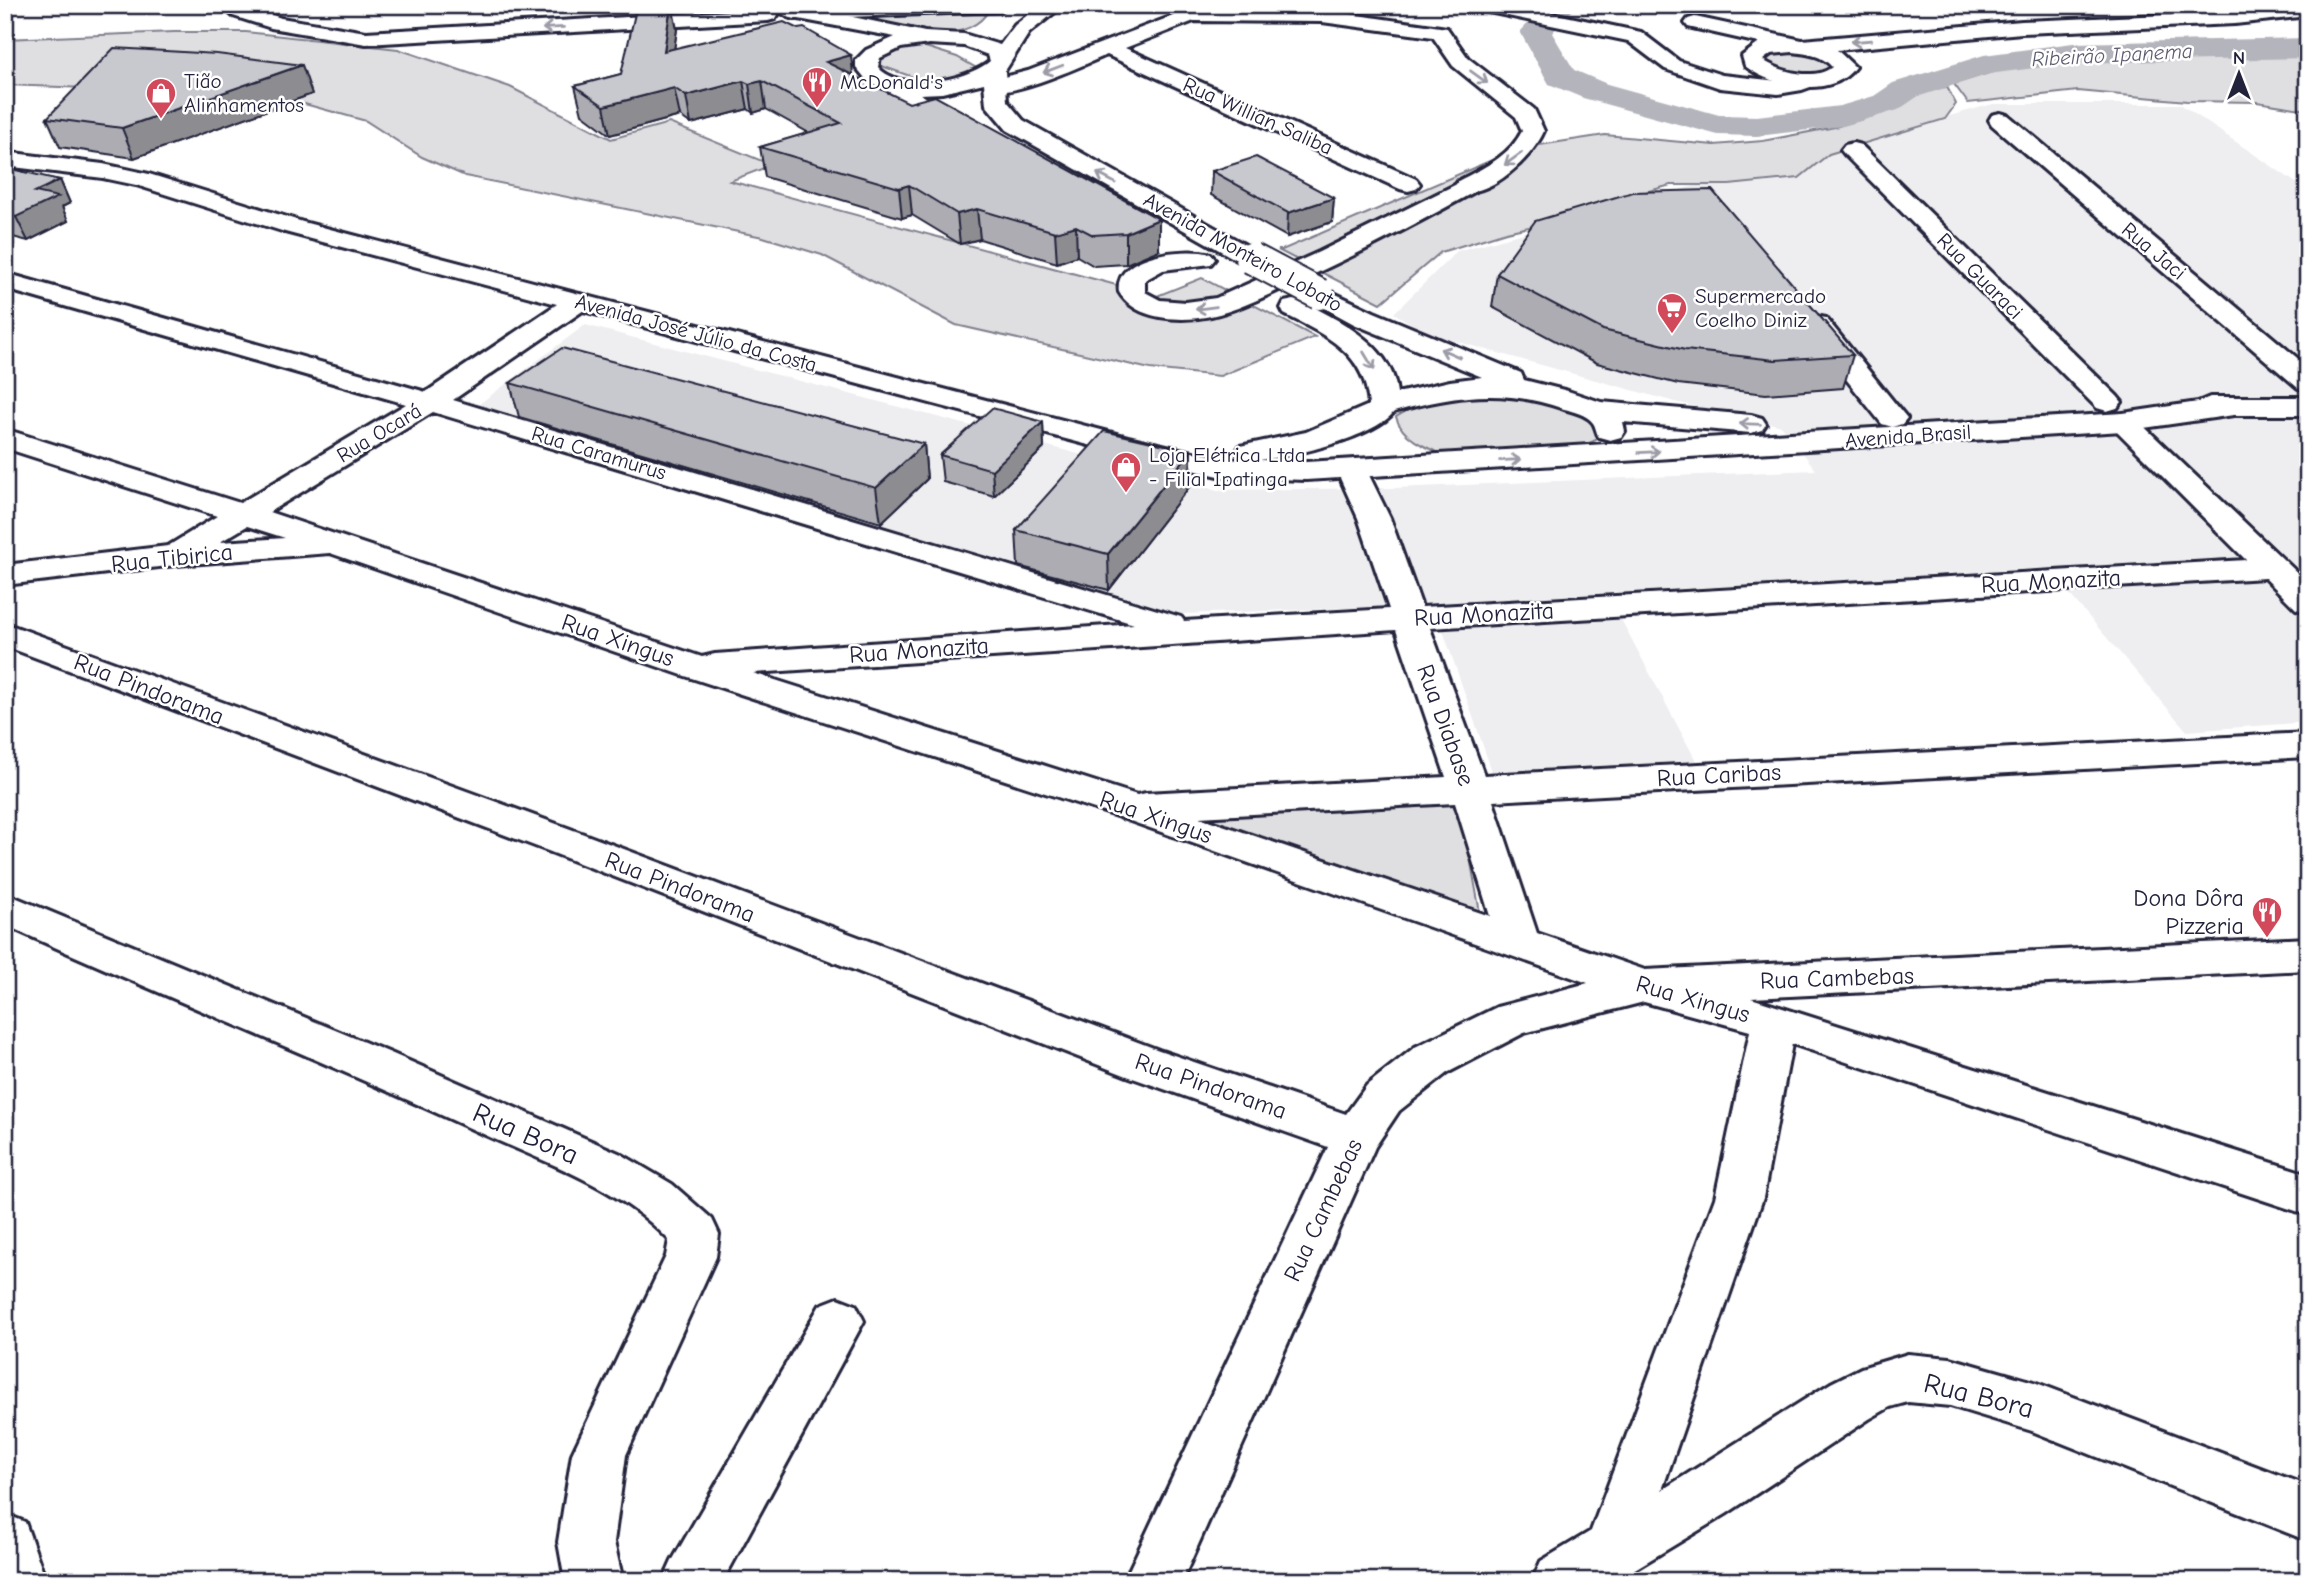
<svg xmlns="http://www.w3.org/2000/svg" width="2313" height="1586" viewBox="0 0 2313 1586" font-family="'Comic Neue',sans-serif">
  <rect width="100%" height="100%" fill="#fff"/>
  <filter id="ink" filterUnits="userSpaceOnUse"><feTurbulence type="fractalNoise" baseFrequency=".0143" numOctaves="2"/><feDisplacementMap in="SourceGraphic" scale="14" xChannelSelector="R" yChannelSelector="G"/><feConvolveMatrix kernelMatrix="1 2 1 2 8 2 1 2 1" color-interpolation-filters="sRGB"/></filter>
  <g filter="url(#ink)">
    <path fill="#eeeef1" d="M1993 104H2180L2308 191V722L2187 731 2047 568 1607 593 1700 768 1496 783 1434 605 1181 614 471 410 585 325 1217 490 1396 488 1816 470 1782 426 1675 402 1426 333 1394 313 1457 251Z"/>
    <path fill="#dfdfe2" stroke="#80808e" stroke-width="2" d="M990 9C962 56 879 23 837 14Z
      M174 32H246L398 49 510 87 611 139 669 123 772 165 730 181 1157 296 1202 278 1315 337 1220 376 1150 369 956 325 822 255 763 237 465 176 422 157 366 121 301 103 228 93 5 85V39Z
      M916 44 957 57 978 69 979 74 930 83 873 63 885 52Z
      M1769 51 1815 52 1838 68 1803 77 1762 64V55Z
      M2308 54V110L2257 102 2187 101 2078 91 1968 103 1954 84 2005 68 2150 55Z
      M1947 87 1956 104 1945 119 1829 154 1799 178 1729 185H1671L1623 198 1570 218 1506 232 1441 252 1381 303 1278 250H1282L1520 148 1605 135 1714 145 1763 141 1835 127 1883 113 1925 88Z
      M1451 396C1501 396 1559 389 1598 426V439L1578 448 1447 456C1427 448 1402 439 1396 417L1424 401Z
      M1459 797 1481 918 1193 817Z"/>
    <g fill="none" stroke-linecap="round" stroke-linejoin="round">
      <path fill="#b4b4bc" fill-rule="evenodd" d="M1545 5H1577L1552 33 1574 70 1607 84 1719 115 1757 116 1840 106 1874 96 1893 83 1984 55 2073 43 2308 38V58L2073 63 1989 74 1917 97 1898 110 1843 126 1757 136 1718 135 1583 98 1549 84 1520 32Z"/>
      <g stroke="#22223b" stroke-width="6">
        <path id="minor" d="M221 5H244L281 18 366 32 768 9 775 11 778 15 775 19 768 21 366 44 271 28 233 16Z
          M841 5H1010L1000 11 795 19 788 17 785 13 788 9 795 7Z
          M1474 5H1514L1641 32 1679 61 1722 75 1778 81 1808 74 1816 75 1819 80 1816 85 1802 90 1778 94 1720 88 1665 69 1628 41 1484 11Z
          M1191 9 1322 10 1447 28 1468 58 1534 109 1544 131C1533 157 1489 199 1458 191L1455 186 1458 181C1483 168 1509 157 1522 131L1516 117 1453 66 1433 37 1322 22 1194 21 1125 48 1416 179 1420 184 1416 189 1408 191 1400 189 1107 55C1081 66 1014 97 988 91L985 86 988 81 1028 71Z
          M2000 113 2008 115 2308 367V391L2298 388 1992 125 1989 120 1992 115Z
          M1853 143 1861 145 2117 396 2122 402 2117 408 2107 411 2097 408 1845 155 1841 150 1845 145Z
          M5 273 426 392 569 296 578 294 587 296 591 302 587 308 453 400 1181 617 1184 621 1389 609 1358 518 1336 469 1340 462 1351 460 1362 462 1366 469 1390 518 1422 607 2246 560 2108 422 2113 416 2123 413 2133 416 2308 583V612L2296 609 2265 578 1430 628 1484 775 2308 733V757L1493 801 1537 933 1645 970 2308 938V970L1751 998 2308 1174V1215L1792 1044 1763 1198 1662 1490 1831 1383 1861 1368 1908 1354 1950 1358 2034 1382 2308 1486V1541L2032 1431 1950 1406 1908 1402 1890 1407 1869 1419 1726 1514 1615 1581H1532L1541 1561 1591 1531 1715 1198 1750 1031 1644 1002 1524 1033 1447 1073 1399 1111 1375 1147 1182 1581H1124L1328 1147 1127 1076 548 851 5 646V623L576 831 1159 1050 1346 1114 1367 1085 1415 1047 1497 1007 1588 983 1116 816 682 675 330 553 176 565 5 585V565L168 546 217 516 5 448V429L240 503 406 404 5 289ZM433 412 1134 624 715 654 702 657 269 512ZM247 526 285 538 220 542ZM1396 630 1446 777 1146 793 1137 795 753 673ZM1455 803 1490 916 1199 817Z
          M1816 316 1826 318 1902 412 1907 418 1902 424 1892 427 1882 424 1802 324 1806 318Z
          M5 893 393 1054 621 1154 672 1184 712 1219 719 1234 716 1257 626 1455 614 1542 623 1581H565L558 1542 572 1454 666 1256 669 1240C618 1185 539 1160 472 1129 318 1058 160 995 5 925Z
          M838 1298 856 1305 864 1321 723 1581H663L672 1561 820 1305Z
          M5 1514 25 1522 46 1581H5Z"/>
      </g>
      <g stroke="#22223b" stroke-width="6">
        <path id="major" d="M768 5H795L925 32 964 34 1000 45 1015 25 1040 5H1064L1029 33 1005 71 1007 101 1023 120 1260 253 1264 258 1260 263 1251 266 1242 263 1007 130 986 105 984 83 942 93 920 94 969 121 972 126 969 131 961 133 869 83 856 67V60L866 50 895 37 788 17ZM929 44 964 46 988 55 990 61C967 81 899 93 878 67L880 58 901 48Z
          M2308 5V16L2235 24 2022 33 1837 50 1855 67C1832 100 1772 87 1745 66L1742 56 1759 43 1688 27 1685 23 1688 19 1695 17 1802 40 2022 21 2235 12ZM1793 52C1808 54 1822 55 1832 67 1815 81 1780 72 1763 60L1771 54Z
          M5 152 103 164 149 174 303 222 1128 437 1223 459 1245 460 1236 452 1240 446 1306 432 1369 405C1365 352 1327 336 1284 314L1281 308 1284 302 1294 300 1304 302C1340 321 1393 346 1397 393L1450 381 1482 377 1354 324 1310 300 1306 294 1310 288 1319 286 1374 312 1521 373 1524 380 1568 391 1601 402 1751 415 1762 418 1766 424 1762 430 1751 433 1623 422 1625 431 1621 437 1610 440 1599 437C1596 433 1596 427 1593 423 1588 415 1572 411 1564 409 1505 388 1453 395 1394 412 1373 438 1293 456 1260 460L1306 462 2123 413 2198 402 2210 397H2308V415H2234L2123 431 1306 480 1223 477 1115 452 285 232 136 185 103 178 5 166Z
          M1467 179 1476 181 1479 186 1476 191C1416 224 1357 255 1295 283 1267 295 1241 309 1211 316 1181 322 1136 321 1119 292 1113 254 1186 247 1211 254L1215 259 1211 264 1163 270 1145 280V292L1160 300 1186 302 1216 298 1319 252Z"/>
      </g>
      <use href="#minor" fill="#fff" fill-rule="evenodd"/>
      <use href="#major" fill="#fff" fill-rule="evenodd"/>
      <g stroke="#22223b" stroke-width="34" stroke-linecap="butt">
        <path id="major-bridge" d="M1251 258 1319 294"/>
      </g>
      <use href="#major-bridge" stroke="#fff" stroke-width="30"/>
    </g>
    <path fill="#acacb2" stroke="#22223b" stroke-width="2" d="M677 29 674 49 853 75 1159 250 1126 264 1094 266 1077 256 1057 263 980 239 960 244 912 215 902 218 765 177 760 147 809 133 766 109 753 113 748 109 691 124 680 116 610 135 582 114 575 86 621 74Z
      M312 94 134 158 60 147 47 118Z
      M5 171 60 180 70 203 62 207 68 221 28 241 5 235Z
      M1212 171 1334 198 1332 222 1287 237 1211 195Z
      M1497 274 1853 355 1843 388 1766 394 1678 384 1597 363 1492 307Z
      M510 383 924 444 927 479 881 523 519 417Z
      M1043 422 1044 448 994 496 943 482 940 455Z
      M1191 451 1190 486 1109 590 1018 566 1016 530Z"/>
    <path fill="#8c8c91" stroke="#22223b" stroke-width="2" d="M671 5H672L677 29 670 79 664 51Z
      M851 55 854 83 826 62Z
      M302 65 312 94 134 158 122 128Z
      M743 81 748 109 691 124 686 96Z
      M762 81 766 109 753 113 749 84Z
      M674 88 680 116 610 135 604 106Z
      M60 180 70 203 62 207 68 221 28 241 16 217 35 192Z
      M909 185 912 215 902 218 899 188Z
      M1334 198 1332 222 1287 237 1288 213Z
      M977 209 980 239 960 244 957 214Z
      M1159 219V250L1126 264V233Z
      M1076 226 1077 256 1057 263 1055 232Z
      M1043 422 1044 448 994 496 992 470Z
      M924 444 927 479 881 523 876 488Z
      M1191 451 1190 486 1109 590 1108 554Z"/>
    <path fill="#c8c8cf" stroke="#22223b" stroke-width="2" d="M637 5H671L664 51 784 22 798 29 804 28 851 55 826 62 909 103 935 96 1159 219 1126 233 1093 235 1076 226 1055 232 977 209 957 214 909 185 899 188 760 147 841 123 762 81 749 84 743 81 686 96 674 88 604 106 575 86 621 74Z
      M114 48 217 54 302 65 122 128 47 118Z
      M1256 157 1334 198 1288 213 1212 171Z
      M11 169 60 180 35 192 58 197 16 217 5 214V171Z
      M1712 190 1853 355 1775 360 1685 350 1603 330 1497 274 1535 221 1633 192Z
      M562 348 924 444 876 488 510 383Z
      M992 408 1043 422 992 470 940 455Z
      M1104 431 1191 451 1108 554 1016 530Z"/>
    <defs><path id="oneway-shaft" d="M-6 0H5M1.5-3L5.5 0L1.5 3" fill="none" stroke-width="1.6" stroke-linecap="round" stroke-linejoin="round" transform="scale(1.75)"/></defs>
    <g stroke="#9c9ca7">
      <use href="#oneway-shaft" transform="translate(553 28) rotate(177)"/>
      <use href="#oneway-shaft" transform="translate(1861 41) rotate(175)"/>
      <use href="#oneway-shaft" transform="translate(1053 69) rotate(159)"/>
      <use href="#oneway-shaft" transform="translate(1479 77) rotate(36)"/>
      <use href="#oneway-shaft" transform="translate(1513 159) rotate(144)"/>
      <use href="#oneway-shaft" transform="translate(1106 178) rotate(-152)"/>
      <use href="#oneway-shaft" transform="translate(1206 308) rotate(172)"/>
      <use href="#oneway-shaft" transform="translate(1450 353) rotate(-157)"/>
      <use href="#oneway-shaft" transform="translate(1369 361) rotate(59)"/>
      <use href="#oneway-shaft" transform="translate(1750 424) rotate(-178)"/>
      <use href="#oneway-shaft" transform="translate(1649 452) rotate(-3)"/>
      <use href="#oneway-shaft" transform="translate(1510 460) rotate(-3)"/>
    </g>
  </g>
  <defs>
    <g id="restaurant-pin" transform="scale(1.575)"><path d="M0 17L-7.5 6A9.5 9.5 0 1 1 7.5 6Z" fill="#d1495b" stroke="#fff"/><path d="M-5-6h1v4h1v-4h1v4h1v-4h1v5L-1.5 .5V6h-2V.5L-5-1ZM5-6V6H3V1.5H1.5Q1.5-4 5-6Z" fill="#fff"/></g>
    <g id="shop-pin" transform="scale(1.575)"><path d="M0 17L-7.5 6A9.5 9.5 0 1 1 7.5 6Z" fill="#d1495b" stroke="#fff"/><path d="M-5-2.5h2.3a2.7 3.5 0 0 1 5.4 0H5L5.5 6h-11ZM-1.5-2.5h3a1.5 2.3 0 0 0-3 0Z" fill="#fff"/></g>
    <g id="supermarket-pin" transform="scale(1.575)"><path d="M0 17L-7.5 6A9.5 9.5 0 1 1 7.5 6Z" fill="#d1495b" stroke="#fff"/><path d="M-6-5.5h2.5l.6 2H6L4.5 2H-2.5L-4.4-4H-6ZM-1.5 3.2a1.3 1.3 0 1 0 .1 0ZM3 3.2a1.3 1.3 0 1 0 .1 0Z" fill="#fff"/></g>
  </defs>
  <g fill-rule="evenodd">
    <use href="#restaurant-pin" x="817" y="82"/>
    <use href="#shop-pin" x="161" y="93"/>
    <use href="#supermarket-pin" x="1672" y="308"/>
    <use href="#shop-pin" x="1126" y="467"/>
    <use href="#restaurant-pin" x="2267" y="912"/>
  </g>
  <g text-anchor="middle" stroke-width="5" stroke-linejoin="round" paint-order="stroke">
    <g font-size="21" font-style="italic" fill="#5c5c6f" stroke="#fff">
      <text transform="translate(2112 55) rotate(-3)" y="7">Ribeirão Ipanema</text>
    </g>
    <g font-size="21" fill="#22223b" stroke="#fff" text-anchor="start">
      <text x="184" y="88">Tião<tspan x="184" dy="24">Alinhamentos</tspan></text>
      <text x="840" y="89">McDonald's</text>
      <text x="1695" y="303">Supermercado<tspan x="1695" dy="24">Coelho Diniz</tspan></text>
      <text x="1149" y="462">Loja Elétrica Ltda<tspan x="1149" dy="24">- Filial Ipatinga</tspan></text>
    </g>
    <g font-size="21" fill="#22223b" stroke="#fff">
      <text transform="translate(1258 116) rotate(24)" y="7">Rua Willian Saliba</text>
      <text transform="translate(2154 251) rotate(40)" y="7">Rua Jaci</text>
      <text transform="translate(1243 252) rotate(29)" y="7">Avenida Monteiro Lobato</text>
      <text transform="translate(1980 276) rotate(45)" y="7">Rua Guaraci</text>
      <text transform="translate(696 333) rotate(15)" y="7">Avenida José Júlio da Costa</text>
      <text transform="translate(379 433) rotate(-31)" y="7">Rua Ocará</text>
      <text transform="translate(1908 436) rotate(-4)" y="7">Avenida Brasil</text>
      <text transform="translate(599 453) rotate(17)" y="7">Rua Caramurus</text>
    </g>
    <g font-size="24" fill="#22223b" stroke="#fff">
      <text transform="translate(172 558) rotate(-6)" y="8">Rua Tibirica</text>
      <text transform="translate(2051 581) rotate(-3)" y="8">Rua Monazita</text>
      <text transform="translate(1484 614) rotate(-3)" y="8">Rua Monazita</text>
      <text transform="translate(618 640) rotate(19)" y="8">Rua Xingus</text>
      <text transform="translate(919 650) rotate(-4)" y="8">Rua Monazita</text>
      <text transform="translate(149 689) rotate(21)" y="8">Rua Pindorama</text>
      <text transform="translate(1446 725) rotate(70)" y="8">Rua Diabase</text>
      <text transform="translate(1719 775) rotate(-3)" y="8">Rua Caribas</text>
      <text transform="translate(1156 817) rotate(19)" y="8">Rua Xingus</text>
      <text transform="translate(680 887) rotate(21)" y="8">Rua Pindorama</text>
      <text transform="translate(1837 978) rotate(-2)" y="8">Rua Cambebas</text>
      <text transform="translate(1693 999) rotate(16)" y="8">Rua Xingus</text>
      <text transform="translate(1211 1086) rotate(19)" y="8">Rua Pindorama</text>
      <text transform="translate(1323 1210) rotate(-65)" y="8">Rua Cambebas</text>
    </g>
    <g font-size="24" fill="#22223b" stroke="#fff" text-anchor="end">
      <text x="2244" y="906">Dona Dôra<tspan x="2244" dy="28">Pizzeria</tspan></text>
    </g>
    <g font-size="28" fill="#22223b" stroke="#fff">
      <text transform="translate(526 1133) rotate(24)" y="10">Rua Bora</text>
      <text transform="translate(1979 1395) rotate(14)" y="10">Rua Bora</text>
    </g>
  </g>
  <rect width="2313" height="1586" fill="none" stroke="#fff" stroke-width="28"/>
  <rect x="14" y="14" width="2285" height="1558" fill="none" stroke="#22223b" stroke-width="2.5" filter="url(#ink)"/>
  <g transform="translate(2239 74)" stroke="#ffffff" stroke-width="5" paint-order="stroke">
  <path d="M0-5L12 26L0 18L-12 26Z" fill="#22223b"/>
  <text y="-10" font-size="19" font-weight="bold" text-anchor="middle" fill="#22223b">N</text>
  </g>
</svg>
